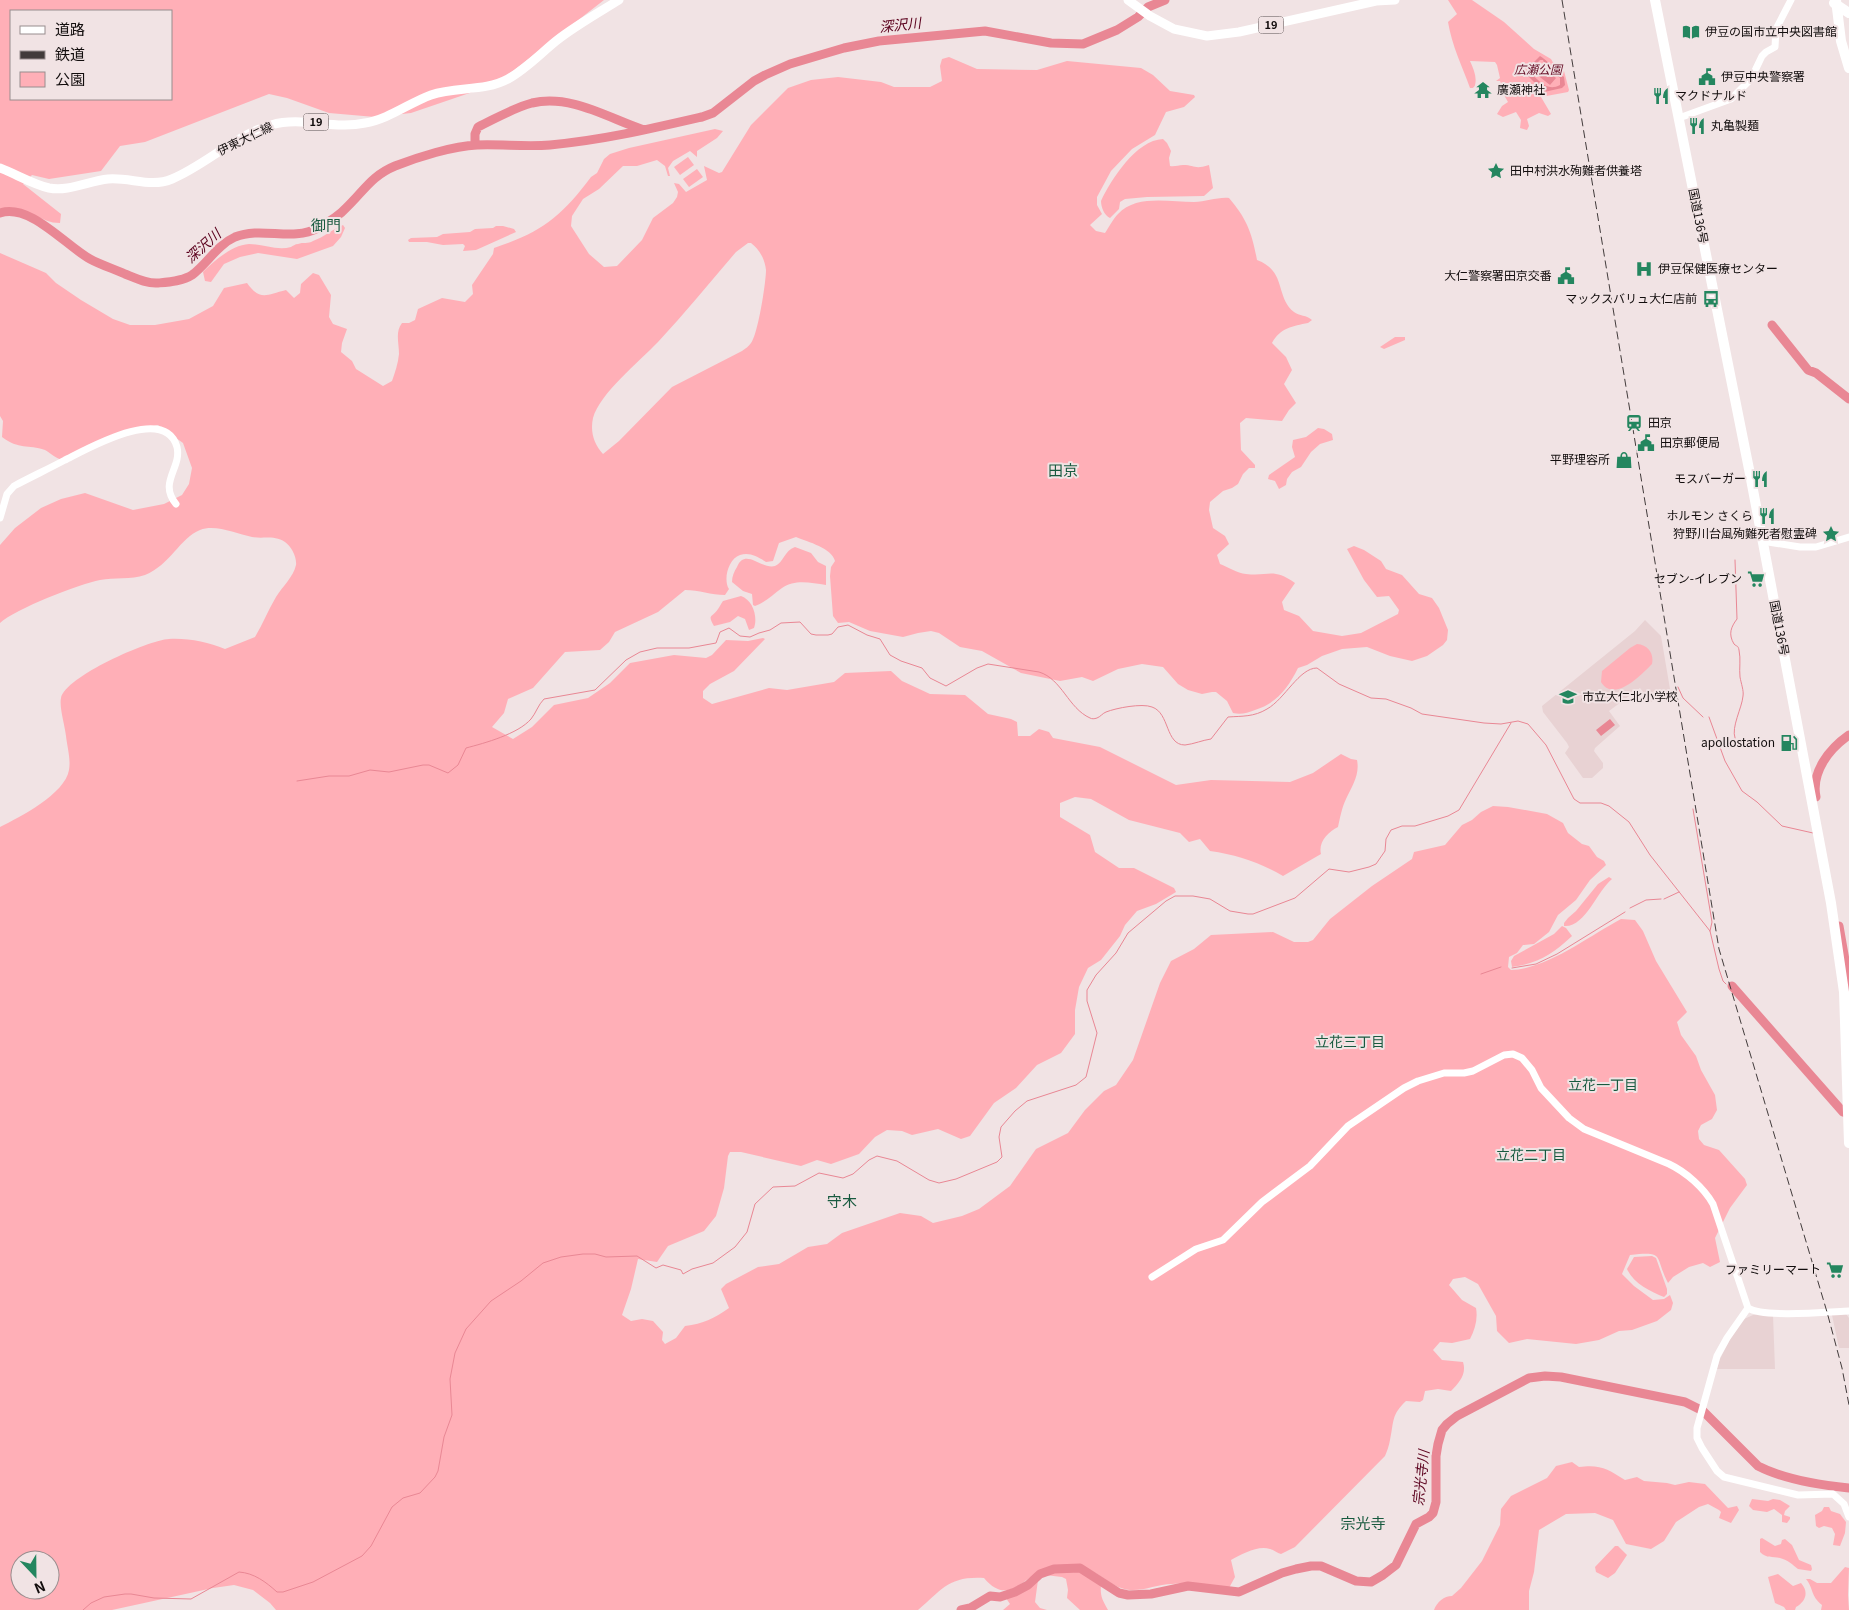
<svg xmlns="http://www.w3.org/2000/svg" width="1849" height="1610" viewBox="0 0 1849 1610" font-family="Georgia,'Noto Sans JP',serif">
  <rect width="100%" height="100%" fill="#f1e3e4"/>
  <path fill="#e8d2d3" d="M1645 620 1661 636 1670 689 1651 702 1640 688 1609 711 1620 726 1595 748 1594 751 1603 763V768L1592 778H1583L1565 753 1569 747 1567 743 1543 712 1542 706 1635 631Z
    M1846 1314 1849 1318V1348H1839L1832 1315Z
    M1753 1315H1773L1775 1369H1717L1720 1359 1730 1339 1742 1320Z"/>
  <path fill="#ffafb7" fill-rule="evenodd" d="M0 0H604L496 84 411 113 375 117 329 113 287 98 269 94 145 142 120 146 101 171 49 179 32 175 23 184 61 214 60 223C49 223 46 220 36 216 24 212 13 209 0 208ZM11 11H171V99H11Z
    M1448 0H1472L1504 22 1534 49 1551 59 1555 66 1564 71 1569 90 1568 92 1541 97 1551 114 1548 116 1539 113 1527 119 1529 126 1527 130 1520 128 1521 120 1516 112 1503 117 1497 114 1502 106 1508 102 1504 95 1498 96 1496 92 1503 88 1500 81H1496L1500 78 1497 65 1495 62 1470 61C1474 70 1478 79 1474 88H1470C1462 66 1452 46 1448 22L1457 14Z
    M949 57 977 69 1037 70 1067 61 1141 68 1153 75 1170 91 1194 95 1195 97 1184 107 1166 112 1155 135 1132 149 1111 171 1097 197V205L1102 214 1090 225 1096 231 1105 233C1109 227 1113 219 1118 214 1136 194 1170 202 1194 202 1206 202 1217 197 1229 198 1247 219 1252 233 1257 260 1287 271 1275 297 1294 312 1299 316 1307 315 1312 320L1308 323C1293 326 1280 328 1272 343L1286 357 1292 370 1284 384 1296 403 1289 410 1282 421 1246 418 1240 423 1241 450 1255 465V468H1249L1243 474 1238 484 1232 488 1223 491 1210 502 1209 510 1213 528 1225 536 1229 544 1217 555 1220 564C1228 567 1237 573 1246 574 1269 577 1272 567 1295 583L1282 602 1284 610 1299 616 1313 631 1342 636 1361 633 1398 614 1399 610 1389 596 1377 597 1364 580 1347 549 1354 546 1364 550 1381 561 1386 569 1402 575 1419 594 1432 598 1439 608 1448 630 1447 640 1443 645 1427 656 1412 661 1390 656 1367 647 1342 649 1322 656 1307 665 1298 668C1288 688 1277 703 1255 710 1247 713 1241 715 1233 713L1227 701 1216 692H1212L1202 694 1188 690 1178 684 1163 667 1142 664 1118 669 1093 681 1082 677 1060 681 1021 673 982 651 960 647 939 633 931 631 918 633 903 637 870 631 849 622 838 623 833 616 830 576 831 567 835 561C832 548 808 542 796 537L779 543 773 561 766 562C758 557 750 552 740 555 728 559 723 580 729 589L725 595C711 595 699 590 685 590L658 612 615 632 609 642 600 650 565 652 533 688 508 699 504 713 492 727 513 739 532 727 554 705 588 698 610 683 630 663 674 655 706 658 712 655 726 640 748 641 763 638 765 639 734 671 710 684 703 691V698L712 704 769 688 787 690 834 682 845 673 891 671 902 681 930 694 965 695 988 714 1011 719 1017 722 1018 736H1030L1039 729 1049 732 1053 738 1100 747 1176 785 1211 780 1290 782 1313 773 1341 754 1351 759 1357 760C1360 775 1352 786 1346 799 1342 807 1340 818 1338 827 1328 832 1318 842 1321 854L1283 876C1259 862 1237 855 1210 851L1200 839 1189 842 1180 833 1129 820 1091 799 1075 797 1060 803V817L1090 835 1095 852 1119 868H1134L1174 888 1176 892 1156 904 1137 911 1125 925 1120 936 1101 960 1088 968 1079 987 1075 1010V1034L1061 1053 1037 1065 1016 1088 994 1103 970 1136 961 1139 938 1129 912 1135 902 1131 887 1130 875 1137 859 1154 831 1164 817 1160 801 1166 741 1152H730L728 1156 724 1188 716 1216 704 1231 668 1246 657 1262 638 1259 631 1289 622 1315 631 1321 642 1319 653 1321 663 1332 662 1340 665 1344 676 1338 685 1326C703 1324 715 1318 729 1308L721 1289 726 1284 758 1267 779 1264 808 1247 827 1244 842 1233 900 1213 921 1216 933 1223 962 1216 979 1209 1010 1186 1036 1149 1068 1133 1085 1110 1104 1091 1116 1085 1133 1060 1160 983 1171 961 1194 949 1211 935 1273 932 1294 942H1308L1313 940 1330 919 1372 886 1412 859 1414 852 1445 845 1462 825 1472 820 1481 812 1493 806 1508 807 1547 814 1563 823 1568 833 1582 844 1589 846 1597 857 1604 861 1606 865 1590 880 1576 900 1558 915 1549 932 1534 944 1523 945 1517 953 1509 957 1508 967 1511 970C1547 969 1589 936 1621 919L1635 920 1643 931 1656 961 1687 1012 1677 1022 1681 1035 1696 1056 1701 1070 1715 1095 1717 1110 1712 1119 1701 1125 1698 1131 1699 1139 1704 1145 1719 1150 1745 1179 1747 1185 1730 1208 1715 1238 1720 1262 1710 1267 1703 1263 1689 1267 1673 1277 1668 1283C1654 1256 1666 1251 1630 1255L1622 1274 1634 1286 1653 1300 1664 1299 1670 1295 1673 1303 1671 1310 1657 1321 1632 1330 1619 1331 1599 1340 1576 1344 1527 1339 1509 1343 1497 1331 1496 1316 1478 1284 1465 1277 1453 1279 1449 1285 1462 1300 1476 1308C1478 1319 1475 1329 1470 1339L1452 1343 1440 1342 1433 1350 1442 1360 1463 1362C1467 1374 1459 1383 1451 1391L1438 1389 1425 1391 1423 1400 1420 1402 1406 1401C1391 1415 1394 1422 1390 1440 1389 1446 1387 1451 1385 1456L1295 1547 1281 1554C1277 1553 1274 1550 1270 1549 1258 1545 1242 1554 1231 1560L1235 1577 1229 1588C1222 1588 1216 1586 1210 1585 1197 1584 1185 1583 1172 1584 1158 1584 1144 1591 1130 1590 1108 1588 1095 1565 1072 1565 1062 1565 1051 1565 1042 1570 1020 1581 1007 1605 984 1578 948 1576 942 1590 918 1610H276L270 1603 253 1590 234 1585 213 1588 112 1610H0V827C20 817 65 794 69 770 71 759 67 746 66 736 65 726 59 707 61 698 65 677 148 640 169 639 188 638 208 642 225 649L255 637C263 624 268 610 276 597 282 587 294 576 296 565 297 557 291 546 285 542 274 535 263 539 252 537 236 534 216 524 200 530 180 538 170 565 145 575 131 580 114 577 100 580 79 584 15 609 0 623V545L15 528 41 508 61 499 85 493 133 510 164 504 182 495 189 484 192 468 183 443 158 425 128 432 62 460C53 457 51 453 45 450 28 444 19 450 2 437L3 421 0 416V253L46 273 56 283 81 300 113 319 130 325H155L189 319 213 306 224 288 247 283C260 301 266 295 286 290L294 298 300 293 301 284 313 273 319 275 331 295 329 317 333 324 347 329 342 343 341 352 352 361 356 369 383 386 392 381C395 372 398 364 399 354 399 343 395 332 402 323H409L415 320 418 309 442 298 465 302 473 294 472 285 493 254 494 248C542 232 561 217 591 177L597 173 604 159 610 154 629 148 715 129 723 131 717 138 697 151V157L690 151 673 161 668 168 670 176H668L665 166 657 160 637 166H623L599 189 583 199 572 216 571 226 589 254 604 267 617 266 642 240 653 218 673 203 677 197 678 192 674 183 679 184 686 192 707 180 704 166 719 173 722 172 751 125 788 88 811 80 838 77 881 82 894 87H930L942 81 940 66 942 59ZM748 243H751C759 249 765 259 766 270 766 282 758 334 751 343 749 346 745 349 742 351L672 387 619 441 603 454C594 444 590 432 593 418 600 393 639 362 658 342 685 313 710 282 736 252ZM20 1560H50V1590H20Z
    M1163 139 1167 143 1171 151 1169 158 1170 166C1175 167 1178 165 1183 165 1195 165 1194 170 1209 165L1213 188 1204 196 1147 197 1125 199 1120 202 1119 209 1110 218C1104 215 1101 207 1101 201 1111 180 1136 140 1163 139Z
    M688 157 694 165 680 175 674 167Z
    M697 169 703 177 689 187 683 179Z
    M343 225 345 228 341 237 333 246 297 259 258 253 240 257 224 264 211 282 205 281 203 272C214 261 232 245 249 244 263 244 277 251 291 247 293 246 295 244 298 244 303 242 308 244 313 241 324 237 333 229 343 225Z
    M496 226H503L514 229 516 232 476 250 463 251 465 246 463 244 443 245 427 242H409L408 240 411 238 437 237 443 234 470 232 475 229 493 228Z
    M1395 337H1405V340L1384 349 1380 347Z
    M1318 428 1324 429 1332 434 1333 440 1320 444 1311 452 1301 467 1292 472 1287 479 1286 485 1279 489 1275 481 1268 479 1269 475 1295 457 1292 447 1293 440 1306 437Z
    M795 547 811 553 818 562 826 566V585C811 583 795 579 782 588 772 595 766 602 755 606L753 605 752 594 743 591 732 582C732 576 734 572 737 567 745 547 762 570 775 566 784 562 784 551 795 547Z
    M741 596C753 600 758 617 754 628L749 630 745 619 738 616 730 622 714 626C707 614 712 618 718 609 720 606 721 604 723 601Z
    M1637 644C1649 645 1654 654 1652 664 1640 676 1614 703 1601 682L1602 671 1630 648Z
    M1609 877 1612 879C1597 891 1585 928 1564 926V923L1568 918 1576 911 1598 884Z
    M1562 926 1566 928 1572 936C1552 955 1538 963 1512 967L1511 961 1514 956 1554 934Z
    M1652 1256 1656 1258 1667 1289V1294L1664 1297C1651 1292 1633 1283 1627 1269L1634 1257Z
    M1572 1462 1579 1467C1600 1464 1608 1469 1625 1480L1637 1477 1644 1481 1667 1483 1675 1485 1689 1482 1705 1484 1728 1508 1737 1506 1739 1510 1731 1523 1719 1518 1721 1512 1719 1510 1708 1504 1699 1507 1676 1522 1664 1541 1651 1549 1626 1544 1613 1520 1595 1513 1566 1514 1539 1530 1534 1572 1529 1591V1610H1434C1437 1602 1444 1596 1452 1596L1461 1588 1482 1561 1500 1525 1501 1509 1511 1496 1547 1478 1556 1466Z
    M1752 1499 1768 1501 1773 1499 1780 1500 1790 1506 1785 1511 1784 1515 1790 1517V1519L1787 1523 1782 1522V1515L1774 1509 1767 1512 1753 1510 1749 1506Z
    M1824 1507H1829L1831 1511 1840 1514 1846 1522 1845 1533 1840 1546 1833 1545 1835 1534 1832 1528 1824 1526 1819 1528 1816 1526 1815 1515 1822 1511Z
    M1762 1538 1775 1546 1781 1544 1782 1540 1785 1539 1792 1545 1799 1560 1811 1565 1812 1569 1811 1571 1798 1569C1793 1565 1788 1560 1780 1558 1772 1556 1767 1559 1760 1552V1539Z
    M1615 1546H1618L1627 1555 1615 1573 1608 1578 1596 1572 1595 1567Z
    M1845 1567 1849 1568 1848 1595 1849 1610H1821L1822 1605C1810 1595 1814 1589 1806 1579H1810L1817 1583H1831Z
    M1081 1571 1101 1584C1100 1596 1102 1599 1108 1610H1080L1067 1598 1068 1590 1066 1579 1062 1577 1045 1575 1046 1573Z
    M1778 1574 1793 1586 1801 1583C1809 1592 1806 1601 1796 1607L1795 1610H1786L1784 1607 1775 1603 1768 1577Z
    M1038 1580 1035 1602 1040 1608 1047 1610H1003L1010 1604 1006 1598 1007 1596 1028 1587Z"/>
  <path fill="#e98794" fill-rule="evenodd" d="M1540 56C1545 59 1559 72 1564 77L1565 85 1562 88 1544 92 1528 76 1527 73 1528 68ZM1540 60H1543L1546 67 1560 78V85C1547 92 1540 81 1530 73L1531 69Z
    M1543 67 1556 78 1550 85 1536 74Z
    M1610 719 1615 725 1601 736 1596 730Z"/>
  <g fill="none" stroke-linecap="round" stroke-linejoin="round">
    <path stroke="#e98794" stroke-width="1" d="M1735 560 1737 619C1731 627 1728 634 1734 644 1737 647 1738 645 1739 650 1741 659 1739 669 1740 677 1741 683 1744 691 1743 696 1742 708 1731 727 1735 738
      M1678 687 1683 698 1703 717
      M1709 717 1725 761 1742 791 1757 802 1782 826 1813 833
      M297 781 329 776H349L370 770 389 772 423 765H429L448 773 458 765 466 748C485 743 518 734 531 719 536 713 538 705 544 699L595 690 626 660 640 652 657 648H689L716 643 720 632 729 628 740 636 750 637 759 633 770 630 781 623 800 622 811 634 816 635H828L832 634 838 627 848 625 867 635 880 639 890 655 901 661 922 668 930 678 946 686 977 668 988 664 1039 672C1062 679 1068 708 1090 718 1092 719 1094 719 1097 718 1100 717 1103 713 1106 712 1116 708 1142 703 1152 707 1170 713 1165 745 1185 745 1194 744 1203 740 1211 739L1228 717C1242 716 1254 717 1267 709 1285 699 1299 668 1317 668L1339 684 1371 698 1386 699 1411 708 1422 714 1484 723 1501 724 1518 721 1528 724 1546 745 1574 799 1580 803H1601L1609 806 1629 822 1650 855 1710 931 1719 969 1723 981 1726 984
      M1693 809 1712 922 1710 931
      M1664 899 1679 892
      M1630 908 1646 900 1661 899
      M1512 968 1536 964 1557 954 1625 912
      M1481 974 1501 967
      M83 1610 91 1603 104 1597 125 1594H131L154 1598 191 1599 239 1572C254 1573 266 1582 277 1592H283L313 1582 362 1556 371 1546 392 1507 403 1498 420 1493 435 1477 438 1471 444 1437 452 1415 450 1379 455 1353 466 1329 491 1301 521 1281 543 1263 561 1257 583 1254H595L606 1257 637 1256 656 1268 663 1265 681 1270 683 1274 692 1269 713 1263 735 1247 747 1232 755 1204 773 1187 795 1186 819 1173 843 1178 853 1174 869 1160 877 1156 897 1161 929 1180 939 1183 956 1179 997 1162 1002 1157 999 1137 1001 1127 1015 1111 1027 1101 1076 1085 1086 1077 1097 1033 1087 1001V990L1096 975 1116 953 1128 933 1166 901 1175 896H1193L1210 899 1230 911 1248 914H1253L1295 898 1329 869 1349 872 1369 867 1376 864 1385 851 1386 839 1391 830 1402 826H1415L1448 816 1459 810 1511 723"/>
    <path stroke="#e98794" stroke-width="9" d="M475 145V134L478 127C495 119 513 108 532 103 571 94 608 118 644 130
      M0 213C30 203 66 246 90 259 101 265 114 269 125 274 135 278 147 284 158 283 169 282 183 281 192 275 207 264 217 245 235 237 262 226 292 242 318 228 327 223 339 216 346 208 364 191 371 176 395 166 418 157 453 146 477 145 501 144 526 147 550 145 603 140 650 129 702 117L713 113 754 81 765 75 790 64 844 48 879 41 985 31 1051 43 1083 44 1117 30 1138 17 1148 7 1165 0
      M1772 325 1808 370 1816 373 1849 399
      M1816 797C1811 772 1829 749 1849 735
      M1839 926 1848 977 1849 999
      M1732 986 1843 1112 1849 1114
      M961 1610 970 1608 990 1596 1000 1597 1015 1592 1028 1585 1040 1574 1054 1569 1080 1568 1119 1593 1128 1595 1151 1594 1188 1586 1239 1592 1282 1573 1296 1569 1311 1566H1321L1356 1581 1371 1582 1383 1575 1396 1565 1416 1524 1429 1517 1433 1513 1436 1502V1456L1438 1444 1442 1430 1447 1424 1457 1416 1529 1378 1545 1376 1561 1377 1685 1402 1703 1411 1758 1466C1785 1480 1819 1485 1849 1488"/>
    <path stroke="#fff" stroke-width="7" d="M1679 118 1731 99 1751 79 1762 56 1766 52 1775 47 1776 29 1791 0
      M0 518 7 494 14 486C31 477 48 469 65 460 87 449 165 404 177 447 182 468 158 482 176 504
      M1762 541 1800 547H1816L1849 537
      M1152 1277 1196 1249 1223 1240 1262 1202 1310 1166 1348 1126 1404 1088 1418 1081 1444 1073H1464L1473 1071 1504 1055 1513 1054 1522 1058 1532 1070 1541 1088 1569 1118 1584 1129 1669 1164C1686 1172 1704 1188 1713 1204L1748 1308C1764 1318 1827 1312 1849 1311
      M1748 1308 1727 1338 1717 1356 1697 1428V1438L1702 1448 1717 1471 1724 1477 1798 1495 1833 1494 1844 1504 1849 1517"/>
    <path stroke="#fff" stroke-width="9" d="M1128 0 1150 16 1174 29 1207 36 1239 32 1376 1 1395 0
      M0 168C16 174 32 184 49 188 68 192 89 181 108 179 130 177 151 188 172 179 206 165 235 135 271 125 302 116 334 130 365 123 389 119 409 103 431 95 456 86 484 92 508 79 526 69 540 54 556 41 575 26 598 13 619 0"/>
    <path stroke="#fff" stroke-width="10" d="M1655 0 1750 474 1831 903 1844 992 1849 1143
      M1836 0 1841 41 1849 68
      M1834 3 1849 13"/>
    <path stroke="#423b3b" stroke-width="1" stroke-dasharray="8 4" stroke-linecap="butt" d="M1562 0 1719 949 1827 1312 1842 1368 1849 1405"/>
  </g>
  <defs>
    <g id="library-bare" transform="scale(1.35)"><path d="M-6-4Q-3-5.5-.7-3.5V5Q-3 3-6 4ZM6-4Q3-5.5 .7-3.5V5Q3 3 6 4Z" fill="#24865f" stroke="#f1e3e4" stroke-width="2.5" paint-order="stroke"/></g>
    <g id="civic-bare" transform="scale(1.35)"><path d="M-.6-6.5H3V-4.5H.6V-3L4-1V1h2V6H-6V1h2V-1L-.6-3ZM-1.2 2.5V6h2.4V2.5Z" fill="#24865f" stroke="#f1e3e4" stroke-width="2.5" paint-order="stroke"/></g>
    <g id="temple-bare" transform="scale(1.35)"><path d="M0-6L5-2H3V0L6.5 2.5H4V6H1.5V3h-3V6H-4V2.5H-6.5L-3 0V-2H-5Z" fill="#24865f" stroke="#f1e3e4" stroke-width="2.5" paint-order="stroke"/></g>
    <g id="restaurant-bare" transform="scale(1.35)"><path d="M-5-6h1v4h1v-4h1v4h1v-4h1v5L-1.5 .5V6h-2V.5L-5-1ZM5-6V6H3V1.5H1.5Q1.5-4 5-6Z" fill="#24865f" stroke="#f1e3e4" stroke-width="2.5" paint-order="stroke"/></g>
    <g id="sight-bare" transform="scale(1.35)"><path d="M0-6L1.8-2.2L6-1.7L2.9 1.2L3.7 5.4L0 3.3L-3.7 5.4L-2.9 1.2L-6-1.7L-1.8-2.2Z" fill="#24865f" stroke="#f1e3e4" stroke-width="2.5" paint-order="stroke"/></g>
    <g id="hospital-bare" transform="scale(1.35)"><path d="M-5-5h3v3.5h4V-5h3V5h-3V1.5h-4V5h-3Z" fill="#24865f" stroke="#f1e3e4" stroke-width="2.5" paint-order="stroke"/></g>
    <g id="bus-bare" transform="scale(1.35)"><path d="M-5-6H5V4H4V6H2V4H-2V6H-4V4H-5ZM-3.5-4V0h7V-4ZM-3.5 1.2v1.5H-2V1.2ZM2 1.2v1.5H3.5V1.2Z" fill="#24865f" stroke="#f1e3e4" stroke-width="2.5" paint-order="stroke"/></g>
    <g id="station-bare" transform="scale(1.35)"><path d="M-3-6H3Q5-6 5-4V2Q5 4 3 4L4.5 6H3L1.5 4h-3L-3 6H-4.5L-3 4Q-5 4-5 2V-4Q-5-6-3-6ZM-3.5-4v3h7v-3ZM-3.5 1v1.5H-2V1ZM2 1v1.5H3.5V1Z" fill="#24865f" stroke="#f1e3e4" stroke-width="2.5" paint-order="stroke"/></g>
    <g id="shop-bare" transform="scale(1.35)"><path d="M-5-2.5h2.3a2.7 3.5 0 0 1 5.4 0H5L5.5 6h-11ZM-1.5-2.5h3a1.5 2.3 0 0 0-3 0Z" fill="#24865f" stroke="#f1e3e4" stroke-width="2.5" paint-order="stroke"/></g>
    <g id="supermarket-bare" transform="scale(1.35)"><path d="M-6-5.5h2.5l.6 2H6L4.5 2H-2.5L-4.4-4H-6ZM-1.5 3.2a1.3 1.3 0 1 0 .1 0ZM3 3.2a1.3 1.3 0 1 0 .1 0Z" fill="#24865f" stroke="#f1e3e4" stroke-width="2.5" paint-order="stroke"/></g>
    <g id="school-bare" transform="scale(1.35)"><path d="M0-5L7-2L0 1L-7-2ZM-4 1L0 2.5L4 1V4Q0 6-4 4Z" fill="#24865f" stroke="#f1e3e4" stroke-width="2.5" paint-order="stroke"/></g>
    <g id="fuel-bare" transform="scale(1.35)"><path d="M-5.5-6h7V0h2V4h1.3V-2.5L3-4.5l.8-.8L6-3V5H2.5V1h-1V6h-7ZM-4.2-4.7v3.2H.2V-4.7Z" fill="#24865f" stroke="#f1e3e4" stroke-width="2.5" paint-order="stroke"/></g>
  </defs>
  <g fill-rule="evenodd">
    <use href="#library-bare" x="1691" y="32"/>
    <use href="#civic-bare" x="1707" y="77"/>
    <use href="#temple-bare" x="1483" y="90"/>
    <use href="#restaurant-bare" x="1661" y="96"/>
    <use href="#restaurant-bare" x="1697" y="126"/>
    <use href="#sight-bare" x="1496" y="171"/>
    <use href="#hospital-bare" x="1644" y="269"/>
    <use href="#civic-bare" x="1566" y="276"/>
    <use href="#bus-bare" x="1711" y="299"/>
    <use href="#station-bare" x="1634" y="423"/>
    <use href="#civic-bare" x="1646" y="443"/>
    <use href="#shop-bare" x="1624" y="460"/>
    <use href="#restaurant-bare" x="1760" y="479"/>
    <use href="#restaurant-bare" x="1767" y="516"/>
    <use href="#sight-bare" x="1831" y="534"/>
    <use href="#supermarket-bare" x="1756" y="579"/>
    <use href="#school-bare" x="1568" y="697"/>
    <use href="#fuel-bare" x="1789" y="743"/>
    <use href="#supermarket-bare" x="1835" y="1270"/>
  </g>
  <g text-anchor="middle" stroke-width="4" stroke-linejoin="round" paint-order="stroke">
    <g fill="#f1e3e4" stroke="#554d4e" stroke-width="1">
      <rect x="1258.5" y="16.5" width="25" height="17" rx="4"/>
      <rect x="303.5" y="113.5" width="25" height="17" rx="4"/>
    </g>
    <g font-size="11" font-weight="bold" fill="#120d0d">
      <text x="1271" y="29">19</text>
      <text x="316" y="126">19</text>
    </g>
    <g font-size="12" fill="#120d0d" stroke="#f1e3e4" text-anchor="start">
      <text x="1705" y="36">伊豆の国市立中央図書館</text>
      <text x="1721" y="81">伊豆中央警察署</text>
      <text x="1497" y="94">廣瀬神社</text>
      <text x="1675" y="100">マクドナルド</text>
      <text x="1711" y="130">丸亀製麺</text>
      <text x="1510" y="175">田中村洪水殉難者供養塔</text>
      <text x="1658" y="273">伊豆保健医療センター</text>
      <text x="1552" y="280" text-anchor="end">大仁警察署田京交番</text>
      <text x="1697" y="303" text-anchor="end">マックスバリュ大仁店前</text>
      <text x="1648" y="427">田京</text>
      <text x="1660" y="447">田京郵便局</text>
      <text x="1610" y="464" text-anchor="end">平野理容所</text>
      <text x="1746" y="483" text-anchor="end">モスバーガー</text>
      <text x="1753" y="520" text-anchor="end">ホルモン さくら</text>
      <text x="1817" y="538" text-anchor="end">狩野川台風殉難死者慰霊碑</text>
      <text x="1742" y="583" text-anchor="end">セブン-イレブン</text>
      <text x="1582" y="701">市立大仁北小学校</text>
      <text x="1775" y="747" text-anchor="end">apollostation</text>
      <text x="1821" y="1274" text-anchor="end">ファミリーマート</text>
    </g>
    <g font-size="12" font-style="italic" fill="#660d25" stroke="#f1e3e4">
      <text x="1538" y="74">広瀬公園</text>
    </g>
    <g font-size="12" fill="#120d0d" stroke="#f1e3e4">
      <text transform="translate(245 139) rotate(-26)" y="4">伊東大仁線</text>
      <text transform="translate(1698 216) rotate(79)" y="4">国道136号</text>
      <text transform="translate(1779 628) rotate(79)" y="4">国道136号</text>
    </g>
    <g font-size="14" font-style="italic" fill="#5b001d" stroke="#f1e3e4">
      <text transform="translate(900 25) rotate(-6)" y="5">深沢川</text>
      <text transform="translate(203 246) rotate(-42)" y="5">深沢川</text>
      <text transform="translate(1421 1478) rotate(-84)" y="5">宗光寺川</text>
    </g>
    <g font-size="14" fill="#185a3f" stroke="#f1e3e4">
      <text x="1350" y="1047">立花三丁目</text>
      <text x="1603" y="1090">立花一丁目</text>
      <text x="1531" y="1160">立花二丁目</text>
    </g>
    <g font-size="15" fill="#185a3f" stroke="#f1e3e4">
      <text x="326" y="231">御門</text>
      <text x="1063" y="476">田京</text>
      <text x="842" y="1207">守木</text>
      <text x="1363" y="1529">宗光寺</text>
    </g>
  </g>
  <rect x="10" y="10" width="162" height="90" fill="#f1e3e4" stroke="#988d8e"/>
  <rect x="20" y="26" width="25" height="8" fill="#ffffff" stroke="#988d8e"/>
  <text x="55" y="35" font-size="15" fill="#120d0d">道路</text>
  <rect x="20" y="51" width="25" height="8" fill="#423b3b" stroke="#988d8e"/>
  <text x="55" y="60" font-size="15" fill="#120d0d">鉄道</text>
  <rect x="20" y="72" width="25" height="15" fill="#ffafb7" stroke="#988d8e"/>
  <text x="55" y="85" font-size="15" fill="#120d0d">公園</text>
  <g transform="translate(35 1575) rotate(158)"><circle r="24" fill="#f1e3e4" stroke="#988d8e"/>
  <path d="M0-4L9 19L0 12L-9 19Z" fill="#24865f"/>
  <text y="-8" font-size="14" font-weight="bold" text-anchor="middle" fill="#120d0d">N</text>
  </g>
</svg>
